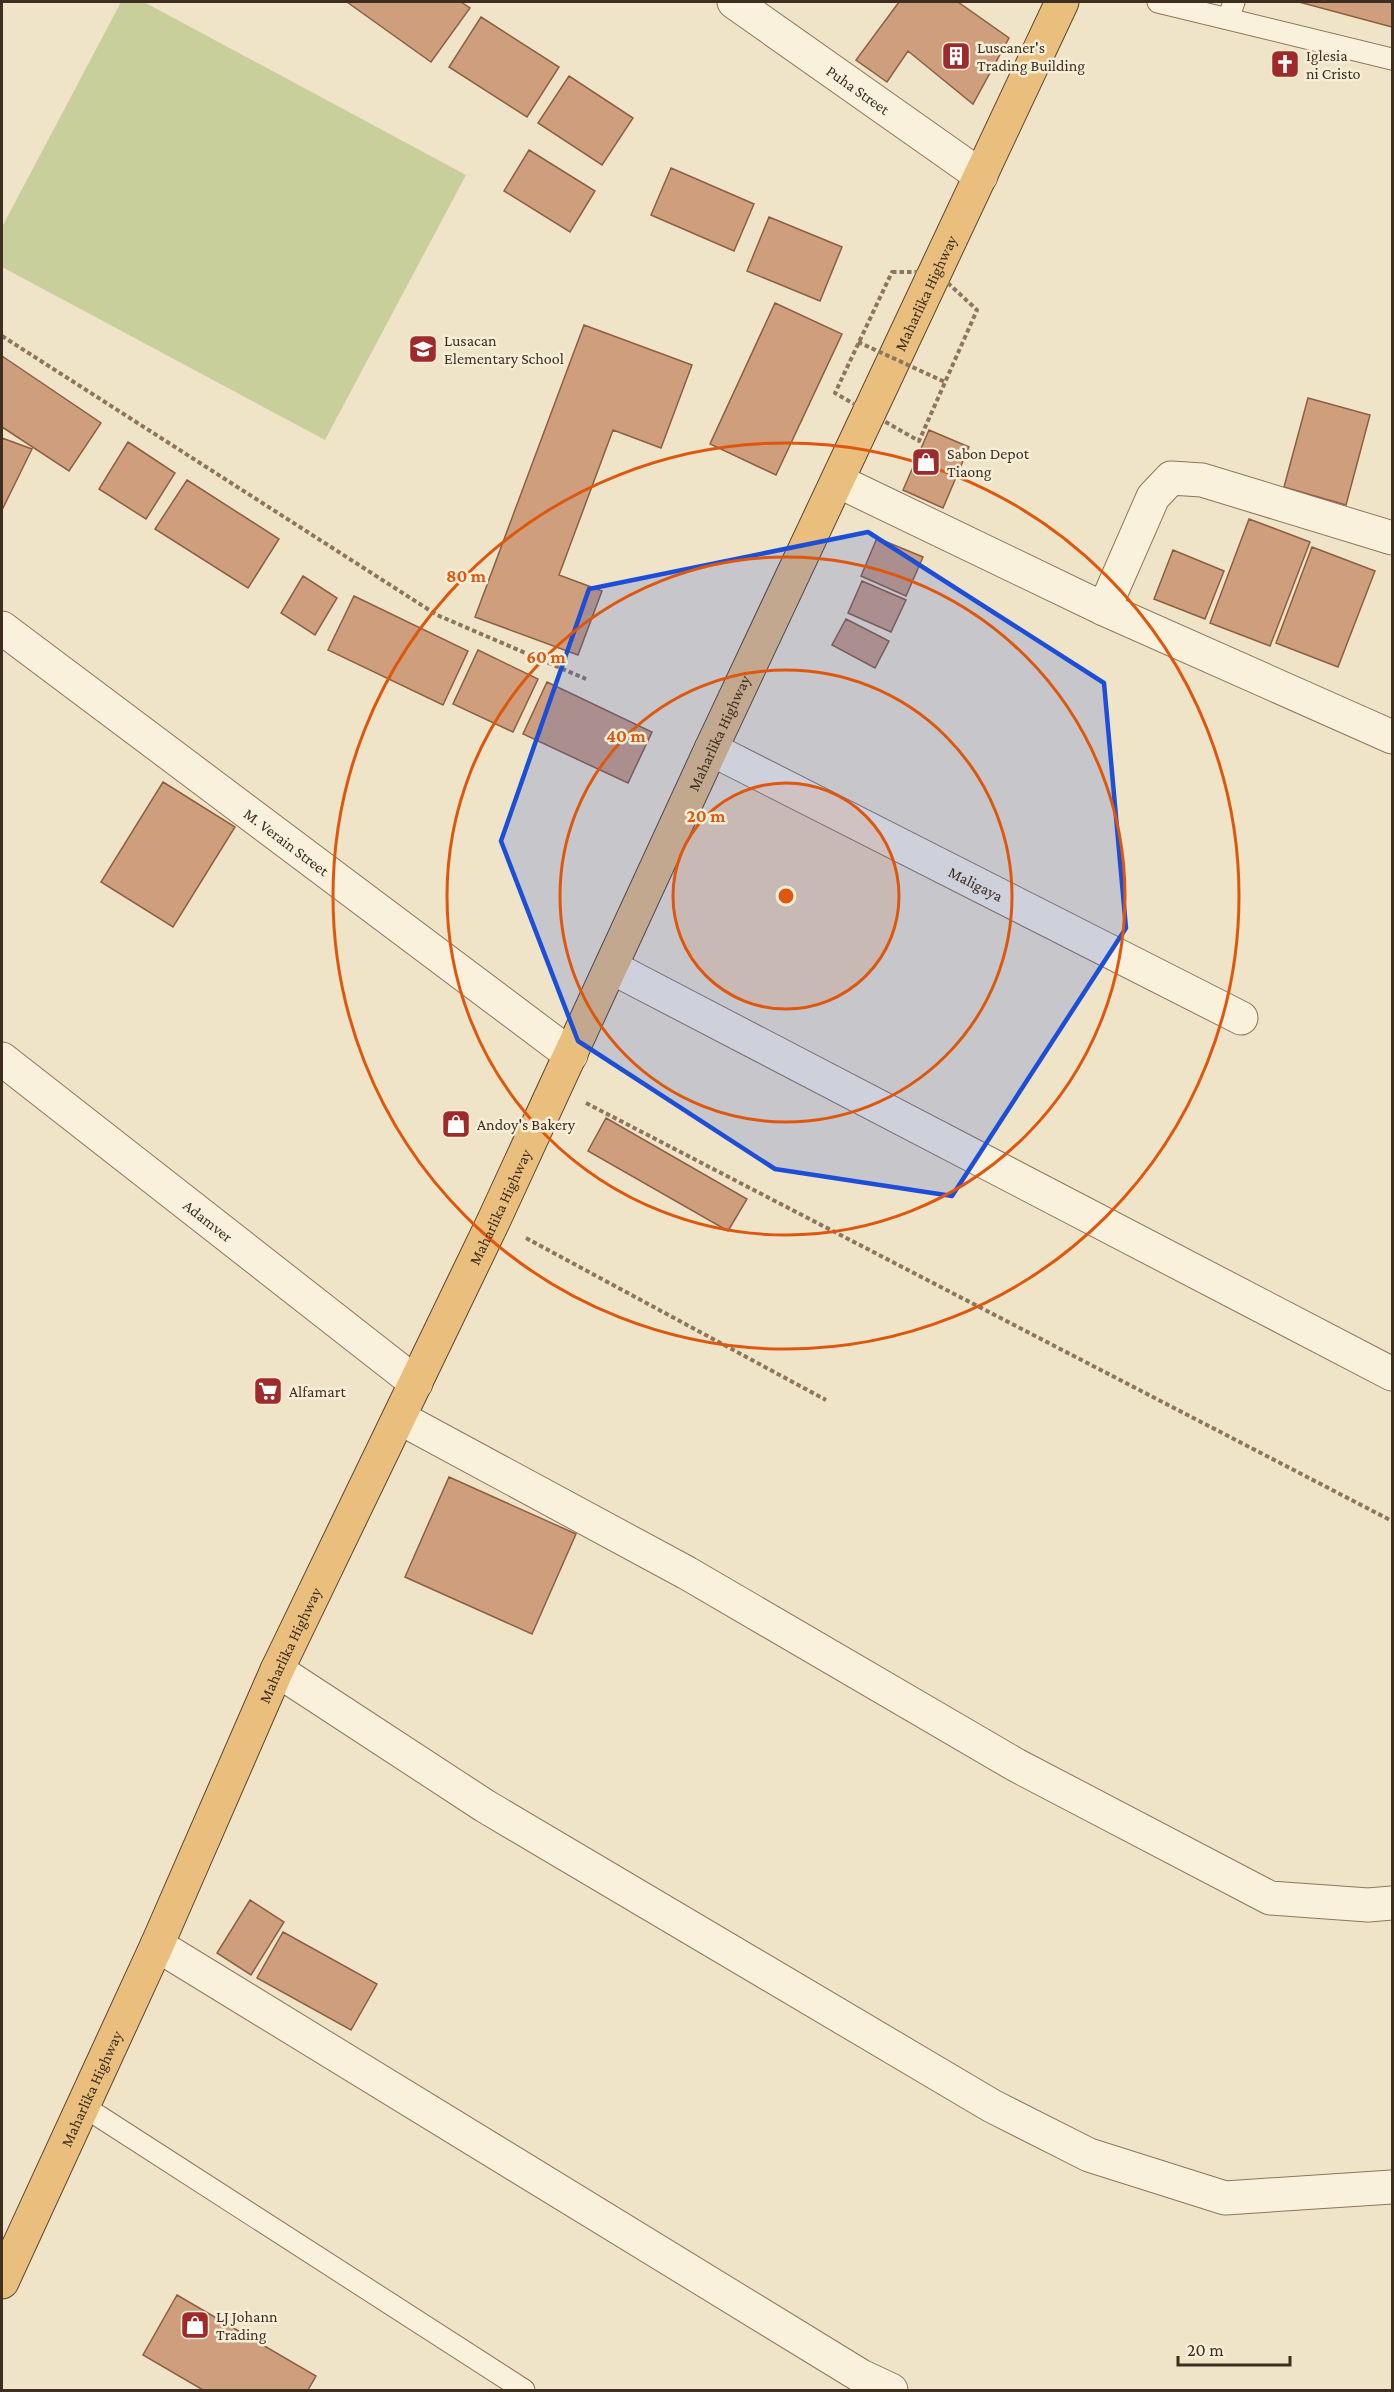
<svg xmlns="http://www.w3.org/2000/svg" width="1394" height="2392" viewBox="0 0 1394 2392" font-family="'Crimson Pro',serif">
  <rect width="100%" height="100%" fill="#f0e4c8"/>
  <path fill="#c9cf9b" d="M121 2H144L466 175 325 440 2 267V227Z"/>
  <path fill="#cf9f7d" stroke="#8d5f41" stroke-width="1.5" d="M347 2H461L470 8 431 62Z
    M899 2H958L1009 38 973 104 908 51 887 82 856 60Z
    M1299 2H1392V27Z
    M481 17 559 67 527 117 449 67Z
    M569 76 633 118 602 165 538 123Z
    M529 150 595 191 570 232 504 191Z
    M671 168 754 204 734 251 651 215Z
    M769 217 842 247 820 301 747 271Z
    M775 303 842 334 776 475 710 444Z
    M584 325 692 365 661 448 613 430 559 575 602 591 578 655 475 617Z
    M2 356 101 423 69 471 2 427Z
    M1308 398 1370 415 1346 505 1284 487Z
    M929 430 969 447 943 508 903 490Z
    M2 438 32 449 2 510Z
    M128 442 175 473 146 519 99 489Z
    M187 480 279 539 248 588 155 529Z
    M1249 519 1310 542 1270 646 1210 623Z
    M877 538 923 557 906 596 861 576Z
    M1312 547 1375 571 1338 667 1276 643Z
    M1173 550 1224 571 1205 619 1154 599Z
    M303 576 337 598 315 635 281 613Z
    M862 581 906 600 891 632 848 613Z
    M354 596 468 651 443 705 328 650Z
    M846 619 889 641 875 668 832 645Z
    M478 650 538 679 513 732 453 704Z
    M547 682 652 732 628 783 523 734Z
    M163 782 235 827 173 927 101 882Z
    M606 1118 747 1199 728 1231 588 1151Z
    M449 1477 576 1534 532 1634 405 1577Z
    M250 1900 284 1922 251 1975 217 1953Z
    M283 1932 377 1984 351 2030 257 1978Z
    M177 2295 316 2376 308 2390H203L143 2355Z"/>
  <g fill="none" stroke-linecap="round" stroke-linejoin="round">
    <g stroke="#8d765c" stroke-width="23">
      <path id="service" d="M1158 2 1392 59
        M1228 19 1234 2
        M83 2106 524 2390"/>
    </g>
    <g stroke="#8d765c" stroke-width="35">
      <g id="minor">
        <path id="s1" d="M734 2 981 176"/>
        <path d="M838 481 1104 609 1392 737"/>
        <path d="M1104 609 1153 497 1171 478 1202 480 1392 538"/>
        <path id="s2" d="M2 628 571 1055"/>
        <path id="s3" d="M711 749 1241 1018"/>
        <path d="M611 967 1392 1374"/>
        <path id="s4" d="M2 1059 416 1383"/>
        <path d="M400 1418 687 1573 1016 1765 1270 1898 1368 1905 1392 1903"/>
        <path d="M277 1670 485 1806 992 2106 1089 2155 1225 2198 1392 2187"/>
        <path d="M157 1945 861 2376 891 2390"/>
      </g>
    </g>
    <g stroke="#5b4430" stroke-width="35">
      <g id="trunk">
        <path id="s5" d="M2 2282 157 1945 277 1670 494 1220 711 749 1062 2"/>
      </g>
    </g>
    <path stroke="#8d765c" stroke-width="4" stroke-dasharray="4.5 3" stroke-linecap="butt" d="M892 272H936L977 310 919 441 835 393Z
      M2 336 437 615 586 679
      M586 1103 1392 1521
      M526 1238 826 1400"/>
    <use href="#service" stroke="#faf1dc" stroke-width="21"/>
    <use href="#minor" stroke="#faf1dc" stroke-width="33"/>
    <use href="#trunk" stroke="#eabe7c" stroke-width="33"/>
    <path stroke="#8d765c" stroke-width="4" stroke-dasharray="4.5 3" stroke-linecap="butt" d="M858 342 945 382"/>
  </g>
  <path fill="#1d4ed8" fill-opacity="0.2" stroke="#1d4ed8" stroke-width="4.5" stroke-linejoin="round" d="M868 532 1104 683 1126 928 952 1196 775 1169 578 1041 501 841 589 589Z"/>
  <circle cx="786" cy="896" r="113" fill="#df570d" fill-opacity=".12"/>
  <g fill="none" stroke="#df570d" stroke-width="3">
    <circle cx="786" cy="896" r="113"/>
    <circle cx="786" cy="896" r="226"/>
    <circle cx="786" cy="896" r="339"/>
    <circle cx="786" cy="896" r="453"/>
  </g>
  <defs>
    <g id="building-square" transform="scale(1.5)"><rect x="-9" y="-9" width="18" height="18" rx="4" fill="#9e2a2b" stroke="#f7eed8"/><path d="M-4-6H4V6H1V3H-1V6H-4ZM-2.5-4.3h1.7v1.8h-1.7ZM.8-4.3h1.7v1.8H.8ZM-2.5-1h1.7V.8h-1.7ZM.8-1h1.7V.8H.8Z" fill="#fff"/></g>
    <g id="church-square" transform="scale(1.5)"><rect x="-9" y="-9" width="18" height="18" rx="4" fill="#9e2a2b" stroke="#f7eed8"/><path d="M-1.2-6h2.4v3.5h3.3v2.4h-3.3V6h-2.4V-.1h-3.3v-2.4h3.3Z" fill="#fff"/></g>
    <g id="school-square" transform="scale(1.5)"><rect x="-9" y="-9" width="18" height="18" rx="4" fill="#9e2a2b" stroke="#f7eed8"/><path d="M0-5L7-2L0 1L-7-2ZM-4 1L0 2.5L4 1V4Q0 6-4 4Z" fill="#fff"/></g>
    <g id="shop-square" transform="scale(1.5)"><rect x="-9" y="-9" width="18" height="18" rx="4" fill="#9e2a2b" stroke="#f7eed8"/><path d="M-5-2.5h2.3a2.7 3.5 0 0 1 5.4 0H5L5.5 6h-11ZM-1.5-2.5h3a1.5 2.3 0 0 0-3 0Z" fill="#fff"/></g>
    <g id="supermarket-square" transform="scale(1.5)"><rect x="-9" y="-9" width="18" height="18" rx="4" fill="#9e2a2b" stroke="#f7eed8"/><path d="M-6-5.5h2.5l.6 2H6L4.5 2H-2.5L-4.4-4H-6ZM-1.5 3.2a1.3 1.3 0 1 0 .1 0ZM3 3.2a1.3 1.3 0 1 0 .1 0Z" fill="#fff"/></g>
  </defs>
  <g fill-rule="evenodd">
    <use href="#building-square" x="956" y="56"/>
    <use href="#church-square" x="1285" y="64"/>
    <use href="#school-square" x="423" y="349"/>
    <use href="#shop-square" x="926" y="462"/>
    <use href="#shop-square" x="456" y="1124"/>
    <use href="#supermarket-square" x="268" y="1391"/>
    <use href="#shop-square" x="195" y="2325"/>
  </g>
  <g text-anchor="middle" stroke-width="5" stroke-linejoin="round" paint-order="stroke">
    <g font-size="16" fill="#3d2e20" stroke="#f7eed8" text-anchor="start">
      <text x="977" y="53">Luscaner's<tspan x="977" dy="18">Trading Building</tspan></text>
      <text x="1306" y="61">Iglesia<tspan x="1306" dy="18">ni Cristo</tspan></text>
      <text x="444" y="346">Lusacan<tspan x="444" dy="18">Elementary School</tspan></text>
      <text x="947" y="459">Sabon Depot<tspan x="947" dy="18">Tiaong</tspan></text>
      <text x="477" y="1130">Andoy's Bakery</text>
      <text x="289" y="1397">Alfamart</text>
      <text x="216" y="2322">LJ Johann<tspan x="216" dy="18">Trading</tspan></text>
    </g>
    <g font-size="16" fill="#3d2e20" stroke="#f7eed8">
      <text dy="6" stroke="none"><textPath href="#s1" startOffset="152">Puha Street</textPath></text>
      <text dy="6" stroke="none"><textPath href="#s5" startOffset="2193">Maharlika Highway</textPath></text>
      <text dy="6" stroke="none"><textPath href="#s5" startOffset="1707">Maharlika Highway</textPath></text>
      <text dy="6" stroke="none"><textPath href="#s2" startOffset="356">M. Verain Street</textPath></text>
      <text dy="6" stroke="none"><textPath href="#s3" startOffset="297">Maligaya</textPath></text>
      <text dy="6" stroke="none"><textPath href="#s5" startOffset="1185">Maharlika Highway</textPath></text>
      <text dy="6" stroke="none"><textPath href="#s4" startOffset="262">Adamver</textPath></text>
      <text dy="6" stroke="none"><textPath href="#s5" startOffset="699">Maharlika Highway</textPath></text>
      <text dy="6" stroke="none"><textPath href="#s5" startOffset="213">Maharlika Highway</textPath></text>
    </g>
  </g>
  <circle cx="786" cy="896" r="9" fill="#df570d" stroke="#f7eed8" stroke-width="3"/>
  <g font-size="18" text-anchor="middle" font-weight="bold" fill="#df570d" stroke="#f7eed8" stroke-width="5" stroke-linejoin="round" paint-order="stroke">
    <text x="466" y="582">80 m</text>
    <text x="546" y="663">60 m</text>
    <text x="626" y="742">40 m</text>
    <text x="706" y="822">20 m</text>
  </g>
  <rect width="1394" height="2392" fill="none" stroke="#3d2e20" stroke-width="6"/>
  <path d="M1178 2356v9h112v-9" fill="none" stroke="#3d2e20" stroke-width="3"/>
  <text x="1187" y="2356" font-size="18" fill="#3d2e20" stroke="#f7eed8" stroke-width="4.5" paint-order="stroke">20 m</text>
</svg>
